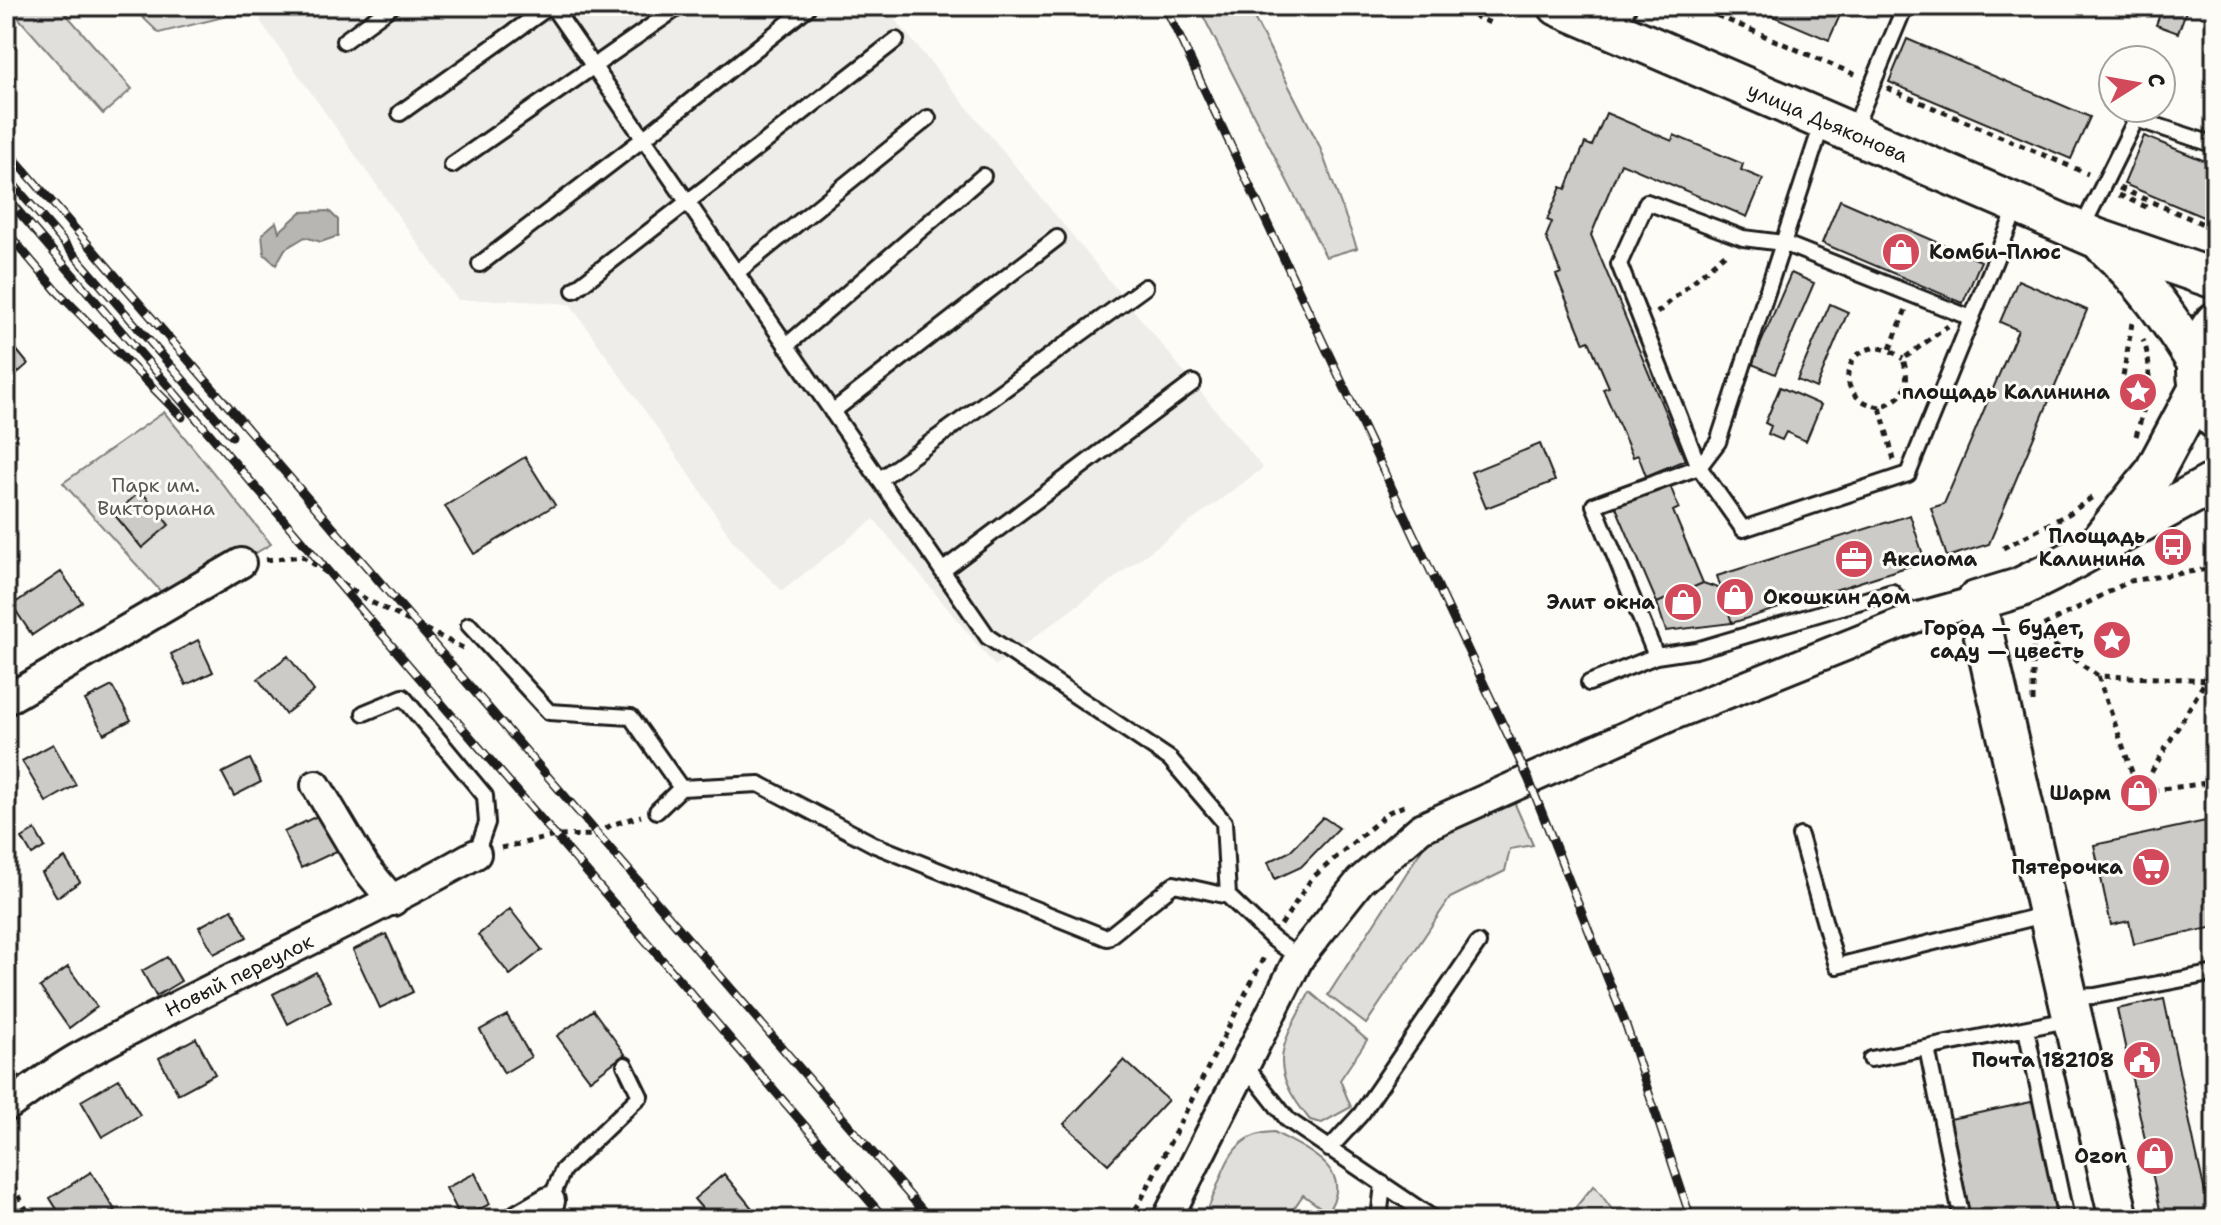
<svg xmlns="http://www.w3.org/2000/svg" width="2221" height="1225" viewBox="0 0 2221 1225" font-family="'Shantell Sans',sans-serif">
  <rect width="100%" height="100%" fill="#fdfcf7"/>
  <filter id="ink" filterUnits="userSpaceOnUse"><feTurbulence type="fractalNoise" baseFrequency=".0125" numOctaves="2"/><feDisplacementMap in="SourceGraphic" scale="16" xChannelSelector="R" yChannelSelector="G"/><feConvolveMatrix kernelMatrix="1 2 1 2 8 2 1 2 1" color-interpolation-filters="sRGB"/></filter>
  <g filter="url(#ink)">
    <path fill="#eeede9" d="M262 6H884L1263 468 995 666 874 519 782 591 732 540 692 478 570 304 509 300H458L261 22Z"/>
    <path fill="#e0dfdb" stroke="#7e7e7c" stroke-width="2" d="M8 6H59L132 89 103 114Z
      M131 6H260V8L159 33Z
      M1201 6H1248L1319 145 1357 248 1326 257 1200 10Z
      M164 412 271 544 171 603 63 483Z
      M1514 802 1533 845 1510 849 1505 871 1450 898 1366 1024 1328 995 1429 838Z
      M1310 992 1367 1040 1340 1080 1351 1107 1322 1123 1310 1120C1266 1066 1280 1047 1310 992Z
      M1274 1132C1305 1149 1358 1170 1327 1212L1303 1195 1290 1214 1295 1219H1210L1208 1209C1224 1174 1228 1133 1274 1132Z
      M1594 1185 1619 1219H1566Z"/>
    <path fill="#b7b6b2" stroke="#797876" stroke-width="2" d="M329 211 338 220V236L321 242 305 237 285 249 276 265 264 254 262 234 276 222 279 232 301 212Z"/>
    <path fill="#cccbc8" stroke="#1c1c1c" stroke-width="2" d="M1749 6H1844L1829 40Z
      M2163 6H2188L2178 33 2156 25Z
      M1907 39 2090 117 2071 159 1889 82Z
      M1606 113 1672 141 1674 135 1743 164 1741 170 1763 179 1747 217 1621 163 1591 235 1685 460 1646 476 1638 455 1633 457 1603 389 1609 387 1589 341 1584 343 1556 275 1561 273 1546 237 1552 222 1547 220 1561 187 1566 189 1585 143 1592 146Z
      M2144 136 2215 165V222L2124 184Z
      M1840 200 1981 261 1963 303 1822 243Z
      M1791 273 1814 283 1775 374 1752 364Z
      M2018 280 2087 310 1989 544 1947 557 1931 508 1944 504 2018 330 2000 322Z
      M1830 304 1848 312 1816 388 1797 380Z
      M6 337 28 364 6 383Z
      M1780 387 1821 405 1806 441 1786 432 1782 440 1768 434 1771 426 1765 423Z
      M1540 444 1555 481 1486 508 1471 472Z
      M525 457 555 505 474 554 445 506Z
      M1669 483 1679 508 1673 511 1703 583 1657 603 1615 505Z
      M141 491 169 525 142 548 114 514Z
      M1910 515 1925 561 1732 623 1717 576Z
      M61 572 82 602 32 635 12 605Z
      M1703 583 1721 589 1732 623 1666 631 1657 603Z
      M198 640 213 672 186 685 171 654Z
      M288 656 314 691 285 714 258 679Z
      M112 686 131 720 104 734 85 700Z
      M53 744 76 785 46 802 22 761Z
      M250 759 261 782 234 796 222 773Z
      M323 813 341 849 301 868 284 832Z
      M1323 817 1339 828 1301 867 1275 879 1268 862 1289 852Z
      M2215 819V927L2134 944 2129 921 2111 925 2094 845Z
      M35 830 45 847 32 855 22 838Z
      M65 858 80 882 57 897 42 873Z
      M232 909 247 937 214 954 199 927Z
      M510 909 542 950 510 975 478 935Z
      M386 934 413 992 380 1008 353 950Z
      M167 957 181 981 156 996 142 971Z
      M68 967 97 1007 69 1028 40 987Z
      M316 972 331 1001 288 1024 273 994Z
      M2164 999 2196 1152 2211 1219H2162L2117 1009Z
      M593 1010 625 1054 590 1080 557 1036Z
      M507 1015 531 1057 504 1073 480 1030Z
      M196 1038 215 1074 178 1094 159 1058Z
      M6 1057 28 1089 6 1104Z
      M1124 1060 1168 1100 1108 1164 1064 1124Z
      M119 1079 140 1115 102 1137 81 1101Z
      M2036 1101 2061 1219H1971L1950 1119Z
      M91 1172 115 1210 102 1219H63L50 1198Z
      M475 1173 490 1204 461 1218 446 1188Z
      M724 1174 761 1219H711L694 1199Z"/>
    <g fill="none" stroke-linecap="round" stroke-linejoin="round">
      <g stroke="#1c1c1c" stroke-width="20">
        <path id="service" d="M552 6 988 637 1170 759 1224 822 1228 896
          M1617 31 1629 6
          M344 41 392 6
          M400 113 550 6
          M1823 121 1718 442 1699 467 1594 505 1656 656 1696 650 1892 592 1915 618
          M1853 131 1905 6
          M452 165 680 6
          M2081 230 2136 119 2215 145
          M480 264 643 139 807 8
          M736 273 928 118
          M574 290 896 40
          M1971 318 1783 243 1743 238 1647 202 1619 264 1699 467 1743 529 1908 474 2018 204
          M786 346 983 176
          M832 412 1057 238
          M879 480 1145 287
          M942 571 1193 383
          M469 625 549 712 631 717 681 788 759 784 875 845 1107 938 1174 884 1228 896 1273 939 1299 958
          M1589 683 1656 656
          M364 713 403 697 485 796 487 823 476 854
          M657 811 681 788
          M1800 836 1837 966 2048 914
          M2069 997 2095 996 2215 973
          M2026 1029 2066 1219
          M1927 1048 1962 1219
          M1871 1059 2073 1019
          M1244 1064 1288 1120 1434 1219
          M1329 1149 1361 1114 1478 943
          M550 1201 563 1170 640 1096 625 1065
          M1379 1219 1383 1184"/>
      </g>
      <g stroke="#1c1c1c" stroke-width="34">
        <g id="minor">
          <path d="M6 700 241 563"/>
          <path d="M316 785 365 867 393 901"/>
          <path id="s1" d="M6 1107C29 1091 52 1073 76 1059 207 986 346 928 476 854"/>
          <path d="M519 1219 550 1201"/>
          <path d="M1167 1219 1299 958 1360 881 1421 828 1671 716 1915 618 1976 601"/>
        </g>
      </g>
      <g stroke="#1c1c1c" stroke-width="44">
        <g id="secondary">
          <path id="s2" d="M1558 6 2096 238 2215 279"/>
          <path d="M2104 245C2143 281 2169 318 2197 363"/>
          <path d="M2215 322C2191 350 2191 390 2215 419"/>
          <path d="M2104 536 2153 474 2199 388"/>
          <path d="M2119 1219 1976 601 2019 588 2051 572 2215 482"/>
        </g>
      </g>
      <path stroke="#1c1c1c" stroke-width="5" stroke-dasharray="6 6" stroke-linecap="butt" d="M1451 6 1495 25
        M1695 6 1856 75
        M1887 88 2088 174
        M2119 188 2215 229
        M2119 195 2151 209
        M1657 313 1727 252
        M2132 323 2123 377 2146 398
        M1890 349 1906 309
        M1880 407C1819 396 1855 320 1903 359
        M2136 436C2145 405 2156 372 2143 340
        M1894 460 1880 407C1906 398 1911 385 1903 359L1948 326
        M2003 548 2070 513 2094 496
        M266 560 302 556 367 600 463 648
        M2033 631 2130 581 2215 568
        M2034 631 2098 676 2215 680
        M2098 676 2139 792
        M2033 702V631
        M2140 792 2215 782
        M2139 793 2206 680
        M501 848 555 836 597 835 611 825 641 816
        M1281 925 1312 878 1389 812 1404 806
        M6 1175 32 1219
        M1128 1219 1139 1204 1265 955"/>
      <use href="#service" stroke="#fdfcf7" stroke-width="14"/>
      <use href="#minor" stroke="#fdfcf7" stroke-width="28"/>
      <use href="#secondary" stroke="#fdfcf7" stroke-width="38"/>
      <g stroke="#1c1c1c" stroke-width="9">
        <path id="rail" d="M1165 6 1529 780 1625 1022 1691 1219
          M6 149 930 1219
          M6 176 232 436
          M6 197 885 1219
          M6 231 56 290 182 417"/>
      </g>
      <use href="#rail" stroke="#fdfcf7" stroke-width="6" stroke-dasharray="18" stroke-linecap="butt"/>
    </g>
  </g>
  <defs>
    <g id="shop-disc" transform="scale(2)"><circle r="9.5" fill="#d1495b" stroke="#fdfcf7"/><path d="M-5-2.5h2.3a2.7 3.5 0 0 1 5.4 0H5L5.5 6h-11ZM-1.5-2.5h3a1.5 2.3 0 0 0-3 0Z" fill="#fff"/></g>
    <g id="sight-disc" transform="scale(2)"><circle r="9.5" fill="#d1495b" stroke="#fdfcf7"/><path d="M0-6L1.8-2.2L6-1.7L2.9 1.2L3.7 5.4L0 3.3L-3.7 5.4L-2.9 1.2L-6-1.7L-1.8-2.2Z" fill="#fff"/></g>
    <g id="bus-disc" transform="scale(2)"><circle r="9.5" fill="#d1495b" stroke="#fdfcf7"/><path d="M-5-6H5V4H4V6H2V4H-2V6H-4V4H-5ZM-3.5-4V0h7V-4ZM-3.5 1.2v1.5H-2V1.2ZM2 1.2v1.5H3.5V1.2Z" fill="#fff"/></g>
    <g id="office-disc" transform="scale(2)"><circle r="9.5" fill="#d1495b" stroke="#fdfcf7"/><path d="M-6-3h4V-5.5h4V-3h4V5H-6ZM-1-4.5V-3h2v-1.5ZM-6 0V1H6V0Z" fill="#fff"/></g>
    <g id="supermarket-disc" transform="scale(2)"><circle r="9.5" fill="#d1495b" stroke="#fdfcf7"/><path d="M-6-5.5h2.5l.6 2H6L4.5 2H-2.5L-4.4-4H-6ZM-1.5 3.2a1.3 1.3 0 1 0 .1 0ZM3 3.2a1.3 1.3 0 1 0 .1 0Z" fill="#fff"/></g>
    <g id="civic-disc" transform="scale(2)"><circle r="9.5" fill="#d1495b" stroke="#fdfcf7"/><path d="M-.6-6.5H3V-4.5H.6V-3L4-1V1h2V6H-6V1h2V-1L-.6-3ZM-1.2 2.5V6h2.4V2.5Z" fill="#fff"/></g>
  </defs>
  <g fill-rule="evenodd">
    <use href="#shop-disc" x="1901" y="252"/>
    <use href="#sight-disc" x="2138" y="392"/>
    <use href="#bus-disc" x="2173" y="547"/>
    <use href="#office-disc" x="1854" y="559"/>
    <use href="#shop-disc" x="1735" y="597"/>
    <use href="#shop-disc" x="1683" y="602"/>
    <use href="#sight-disc" x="2112" y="640"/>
    <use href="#shop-disc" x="2139" y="793"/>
    <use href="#supermarket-disc" x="2151" y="867"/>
    <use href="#civic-disc" x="2142" y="1060"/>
    <use href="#shop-disc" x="2155" y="1156"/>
  </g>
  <g text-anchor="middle" stroke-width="6" stroke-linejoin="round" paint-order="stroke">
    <g font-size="20" fill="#1c1c1c" stroke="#fdfcf7">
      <text dy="7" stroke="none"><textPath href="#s2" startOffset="294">улица Дьяконова</textPath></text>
      <text dy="7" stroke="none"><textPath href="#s1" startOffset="268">Новый переулок</textPath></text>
    </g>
    <g font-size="20" font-weight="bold" fill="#1c1c1c" stroke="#fdfcf7" text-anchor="end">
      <text x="1929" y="259" text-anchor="start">Комби-Плюс</text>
      <text x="2110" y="399">площадь Калинина</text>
      <text x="2145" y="543">Площадь<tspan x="2145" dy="23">Калинина</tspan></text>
      <text x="1882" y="566" text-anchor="start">Аксиома</text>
      <text x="1763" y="604" text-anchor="start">Окошкин дом</text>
      <text x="1655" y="609">Элит окна</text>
      <text x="2084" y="635">Город — будет,<tspan x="2084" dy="23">саду — цвесть</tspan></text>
      <text x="2111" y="800">Шарм</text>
      <text x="2123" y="874">Пятерочка</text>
      <text x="2114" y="1067">Почта 182108</text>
      <text x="2127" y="1163">Ozon</text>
    </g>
    <g font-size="20" fill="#575655" stroke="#fdfcf7">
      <text x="156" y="492">Парк им.<tspan x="156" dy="23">Викториана</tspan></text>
    </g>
  </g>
  <rect width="2221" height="1225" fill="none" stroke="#fdfcf7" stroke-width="32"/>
  <rect x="16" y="16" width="2189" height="1193" fill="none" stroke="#1c1c1c" stroke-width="3" filter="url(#ink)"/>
  <g transform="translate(2137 84) rotate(79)"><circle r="38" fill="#fdfcf7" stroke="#a3a29f" stroke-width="2"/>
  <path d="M0-6L14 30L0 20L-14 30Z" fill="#d1495b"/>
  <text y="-12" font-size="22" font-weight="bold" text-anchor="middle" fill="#1c1c1c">С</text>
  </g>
</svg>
